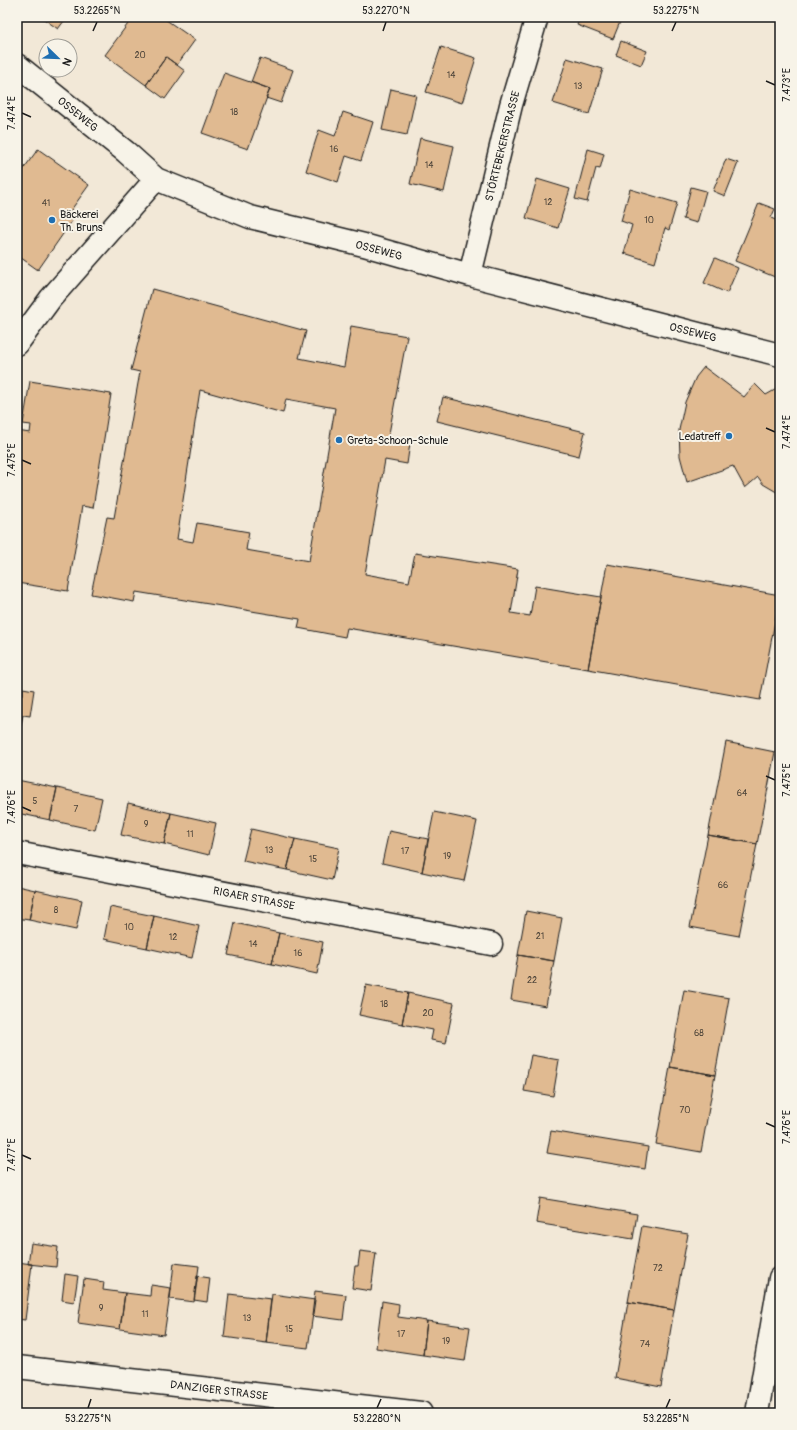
<svg xmlns="http://www.w3.org/2000/svg" width="797" height="1430" viewBox="0 0 797 1430" font-family="Pangolin,sans-serif">
  <rect width="100%" height="100%" fill="#f2e8d7"/>
  <filter id="ink" filterUnits="userSpaceOnUse"><feTurbulence type="fractalNoise" baseFrequency=".025" numOctaves="2"/><feDisplacementMap in="SourceGraphic" scale="8" xChannelSelector="R" yChannelSelector="G"/><feConvolveMatrix kernelMatrix="1 2 1 2 8 2 1 2 1" color-interpolation-filters="sRGB"/></filter>
  <g filter="url(#ink)">
    <path fill="#e0ba91" stroke="#1c1c1c" fill-rule="evenodd" d="M41 17H67L58 29Z
      M133 17H162L195 40 177 65 166 57 146 85 105 55Z
      M580 17H622L613 39 577 25Z
      M621 41 647 51 641 65 616 55Z
      M441 47 476 58 462 103 426 92Z
      M166 57 185 71 165 99 146 85Z
      M260 58 293 70 281 103 266 98 270 89 251 82Z
      M567 58 603 69 589 114 553 103Z
      M224 73 270 89 248 149 202 133Z
      M391 89 416 95 407 135 382 130Z
      M343 112 373 122 361 161 346 156 338 182 306 171 319 130 335 136Z
      M420 138 454 146 444 192 410 184Z
      M38 149 89 185 66 217 72 221 38 270 17 255V190L19 187 17 186V178Z
      M588 149 604 154 600 169 596 168 587 202 575 199Z
      M726 159 738 163 725 196 713 191Z
      M537 179 570 189 558 228 526 218Z
      M691 187 706 191 697 223 683 219Z
      M630 189 677 203 669 230 665 228 655 263 624 253 632 225 621 221Z
      M759 203 775 209 771 218 780 222V279L735 261Z
      M715 258 738 268 727 293 704 283Z
      M152 289 306 331 299 358 344 367 351 326 407 336 388 439 410 443 407 464 385 460 365 574 409 582 415 553 518 569 511 613 530 616 535 586 601 597 588 669 347 628 345 637 298 628 300 619 136 592 134 602 91 594 107 517 114 518 140 372 131 370ZM200 390 283 413 286 399 335 408 309 561 246 550 249 532 197 523 193 542 177 539Z
      M704 367 744 397 755 384 766 395 780 387V494L763 484 758 477 745 488 733 466 687 482 680 456 679 430 685 402 696 377Z
      M30 381 111 394 93 508 82 506 68 591 17 583V431L30 433 31 425 23 424Z
      M443 397 585 432 579 456 437 421Z
      M607 564 780 595 760 700 588 669Z
      M23 688 34 690 30 716 17 714V693L23 694Z
      M17 714 23 715 17 744Z
      M726 742 775 752 757 844 708 835Z
      M17 780 57 788 50 820 17 813Z
      M57 788 102 798 95 830 50 820Z
      M128 803 171 813 164 844 121 835Z
      M434 812 477 821 464 881 422 872Z
      M171 813 216 823 209 855 164 844Z
      M251 829 295 839 287 870 243 861Z
      M389 831 428 839 422 872 382 863Z
      M708 835 757 844 739 936 690 927Z
      M295 839 339 848 332 880 287 870Z
      M17 886 35 890 29 920 17 918Z
      M35 890 82 900 76 930 29 920Z
      M110 907 154 916 147 948 104 939Z
      M526 911 562 918 554 961 518 955Z
      M154 916 199 926 192 958 147 948Z
      M235 923 279 933 272 964 228 955Z
      M279 933 323 942 317 974 272 964Z
      M518 955 554 961 546 1006 511 1000Z
      M366 985 408 993 402 1024 359 1015Z
      M684 990 729 998 715 1075 670 1067Z
      M408 993 454 1003 446 1043 431 1040 433 1030 402 1024Z
      M531 1055 559 1060 553 1096 524 1091Z
      M670 1067 715 1075 701 1152 656 1144Z
      M551 1131 648 1147 645 1169 547 1153Z
      M540 1198 637 1214 633 1239 536 1223Z
      M642 1226 688 1234 674 1310 628 1302Z
      M31 1243 58 1247 56 1267 28 1264Z
      M360 1251 376 1253 371 1291 352 1288 355 1266H358Z
      M17 1262 32 1264 25 1320 17 1319Z
      M174 1263 199 1266 194 1302 170 1299Z
      M65 1274 78 1276 74 1302 62 1300Z
      M197 1276 210 1278 207 1302 194 1300Z
      M84 1279 104 1282 103 1290 125 1293 120 1329 78 1323Z
      M151 1285 171 1288 164 1335 120 1329 125 1293 150 1296Z
      M315 1291 346 1295 343 1320 312 1316Z
      M229 1294 271 1299 266 1343 224 1337Z
      M272 1294 315 1300 308 1348 266 1343Z
      M382 1301 399 1304 398 1317 427 1321 423 1355 376 1348Z
      M628 1302 674 1310 661 1387 615 1378Z
      M427 1321 470 1327 465 1361 423 1355Z"/>
    <g fill="none" stroke-linecap="round" stroke-linejoin="round">
      <g stroke="#1c1c1c" stroke-width="25">
        <path id="minor" d="M17 65 126 152 156 179 250 217 364 245 470 275 780 355
          M470 275 511 105 537 17
          M17 344 51 298 156 179
          M17 853 491 944
          M17 1367 421 1413
          M757 1413 780 1278"/>
      </g>
      <use href="#minor" stroke="#f7f3e8" stroke-width="22"/>
    </g>
  </g>
  <path fill="none" stroke="#1c1c1c" stroke-width="1.5" d="M93 31 97 22M383 31 386 22M672 31 676 22M766 81 775 85M22 113 31 117M766 428 775 432M22 460 31 464M766 776 775 780M22 807 31 811M766 1123 775 1127M22 1155 31 1159M88 1408 91 1399M377 1408 381 1399M666 1408 670 1399"/>
  <g fill="#1f6fb2" stroke="#f7f3e8" stroke-width="1.5">
    <circle cx="52" cy="220" r="4"/>
    <circle cx="729" cy="436" r="4"/>
    <circle cx="339" cy="440" r="4"/>
  </g>
  <g text-anchor="middle" stroke-width="4" stroke-linejoin="round" paint-order="stroke">
    <g font-size="9" fill="#4d4439">
      <text x="140" y="58">20</text>
      <text x="451" y="78">14</text>
      <text x="578" y="89">13</text>
      <text x="234" y="115">18</text>
      <text x="334" y="152">16</text>
      <text x="429" y="168">14</text>
      <text x="548" y="205">12</text>
      <text x="46" y="206">41</text>
      <text x="649" y="223">10</text>
      <text x="742" y="796">64</text>
      <text x="35" y="804">5</text>
      <text x="76" y="812">7</text>
      <text x="146" y="827">9</text>
      <text x="190" y="837">11</text>
      <text x="269" y="853">13</text>
      <text x="405" y="854">17</text>
      <text x="447" y="859">19</text>
      <text x="313" y="862">15</text>
      <text x="723" y="888">66</text>
      <text x="56" y="913">8</text>
      <text x="129" y="930">10</text>
      <text x="540" y="939">21</text>
      <text x="173" y="940">12</text>
      <text x="253" y="947">14</text>
      <text x="298" y="956">16</text>
      <text x="532" y="983">22</text>
      <text x="384" y="1007">18</text>
      <text x="428" y="1016">20</text>
      <text x="699" y="1036">68</text>
      <text x="685" y="1113">70</text>
      <text x="658" y="1271">72</text>
      <text x="101" y="1311">9</text>
      <text x="145" y="1317">11</text>
      <text x="247" y="1321">13</text>
      <text x="289" y="1332">15</text>
      <text x="401" y="1337">17</text>
      <text x="446" y="1344">19</text>
      <text x="645" y="1347">74</text>
    </g>
    <g font-size="11" fill="#1c1c1c" stroke="#f7f3e8">
      <text transform="translate(78 114) rotate(39)" y="4">OSSEWEG</text>
      <text transform="translate(502 146) rotate(-76)" y="4">STÖRTEBEKERSTRASSE</text>
      <text transform="translate(379 250) rotate(15)" y="4">OSSEWEG</text>
      <text transform="translate(693 332) rotate(14)" y="4">OSSEWEG</text>
      <text transform="translate(254 898) rotate(11)" y="4">RIGAER STRASSE</text>
      <text transform="translate(219 1390) rotate(7)" y="4">DANZIGER STRASSE</text>
    </g>
    <g font-size="11" fill="#1c1c1c" stroke="#f7f3e8" text-anchor="start">
      <text x="60" y="218">Bäckerei<tspan x="60" dy="13">Th. Bruns</tspan></text>
      <text x="721" y="440" text-anchor="end">Ledatreff</text>
      <text x="347" y="444">Greta-Schoon-Schule</text>
    </g>
  </g>
  <rect width="797" height="1430" fill="none" stroke="#f7f3e8" stroke-width="44"/>
  <g transform="translate(58 58) rotate(113)"><circle r="19" fill="#f7f3e8" stroke="#9f9d96"/>
  <path d="M0-3L7 15L0 10L-7 15Z" fill="#1f6fb2"/>
  <text y="-6" font-size="11" font-weight="bold" text-anchor="middle" fill="#1c1c1c">N</text>
  </g>
  <rect x="22" y="22" width="753" height="1386" fill="none" stroke="#1c1c1c" stroke-width="1.5"/>
  <g font-size="10" text-anchor="middle" fill="#1c1c1c">
    <text x="97" y="14">53.2265°N</text>
    <text x="386" y="14">53.2270°N</text>
    <text x="676" y="14">53.2275°N</text>
    <text transform="translate(786 85) rotate(-90)" y="4">7.473°E</text>
    <text transform="translate(11 113) rotate(-90)" y="4">7.474°E</text>
    <text transform="translate(786 432) rotate(-90)" y="4">7.474°E</text>
    <text transform="translate(11 460) rotate(-90)" y="4">7.475°E</text>
    <text transform="translate(786 780) rotate(-90)" y="4">7.475°E</text>
    <text transform="translate(11 807) rotate(-90)" y="4">7.476°E</text>
    <text transform="translate(786 1127) rotate(-90)" y="4">7.476°E</text>
    <text transform="translate(11 1155) rotate(-90)" y="4">7.477°E</text>
    <text x="88" y="1422">53.2275°N</text>
    <text x="377" y="1422">53.2280°N</text>
    <text x="666" y="1422">53.2285°N</text>
  </g>
</svg>
